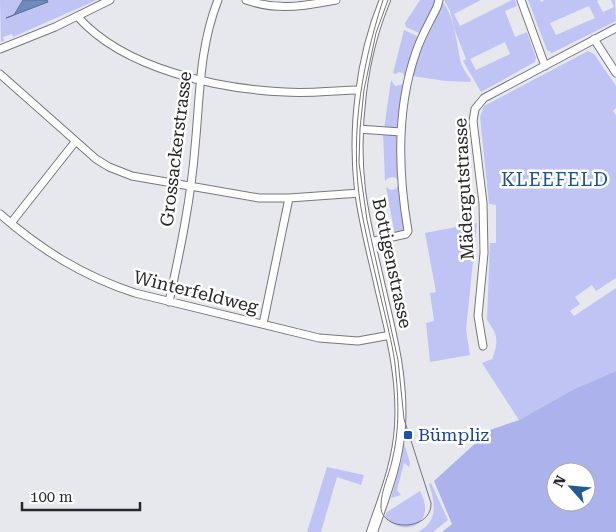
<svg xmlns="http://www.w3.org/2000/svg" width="616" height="532" viewBox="0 0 616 532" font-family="'Roboto Serif',serif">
  <rect width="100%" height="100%" fill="#e7e8ee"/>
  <path fill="#bfc4f5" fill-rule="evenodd" d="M0 0H97L13 37 12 34 3 37 4 41 1 42Z
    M420 0H436V1L421 34 406 27 405 23Z
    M441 0C453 12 457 42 460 59 461 66 467 74 471 80L470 82 446 81 412 76 418 53Z
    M444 0H481L454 14 460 26 512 0H515L517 6 505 11 515 37 527 32 536 58 535 62 481 92 463 61 466 59 454 28 450 11ZM505 42 510 54 476 70 470 59Z
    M528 0H540L541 2 545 0H599L597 1 603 12 614 7 611 0H615L616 21 552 53 547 50ZM589 6 595 18 556 35 550 23Z
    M404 30 419 37 406 76H404L403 73 399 72 396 74 393 73Z
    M588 51 594 54 616 86V108L613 111 616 115V278L596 291 592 285 575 297 580 304 570 311 574 316 616 288V371L574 389 519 420 482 363 492 359C499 342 498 335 487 320L490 243H496V205L489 204 480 117 484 106Z
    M391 80 395 86 404 84 398 129H384Z
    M383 133 396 135 398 137 399 181 394 177 388 178 385 181Z
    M398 185H399L406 229 404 231 395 235 386 187 391 190 396 189Z
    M477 223 466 330 470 355 430 362 426 323 434 321 430 293 436 292 425 233Z
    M404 443 410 463 409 467 404 463 397 490 401 495 391 498 401 462Z
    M327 467 364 475 361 485 337 477 321 532H307Z
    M431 483 448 520 433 532H418C439 521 435 502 429 484Z
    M420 491C423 497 426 504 425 511 422 532 395 532 385 516L387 512Z"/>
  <path fill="#acb2eb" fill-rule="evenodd" d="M616 371V532H442L452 524 434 481 490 430 519 420 574 389ZM556 472H586V502H556Z"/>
  <path fill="#6e8bbd" stroke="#596d91" d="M23 0H47L48 2 6 18 14 15Z"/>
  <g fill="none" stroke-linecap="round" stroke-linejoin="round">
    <g stroke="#76777d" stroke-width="9">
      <path id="street" d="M246 0C277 11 305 6 336 0
        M521 0 545 66
        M78 17C124 69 218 89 285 92 311 94 336 90 362 90
        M594 39 616 73
        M0 49 55 27 110 0
        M0 74 96 159 109 167 132 176 259 198H289L360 193
        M358 129 401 132
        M0 214C41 250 83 276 135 293L319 338 358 341 391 335
        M11 223 75 142
        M370 242 406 234 408 231C398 172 396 109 416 52 421 36 430 22 437 7L439 0
        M169 302C180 251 191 199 195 147 200 97 199 48 218 0
        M263 324 289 198
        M483 346 478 316 484 253 483 203 473 121 475 109 484 98 616 28"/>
    </g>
    <g stroke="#76777d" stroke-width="12">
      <path id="secondary" d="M372 532C384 497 398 463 400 426 403 378 391 333 380 287 373 255 364 223 360 190 353 129 361 57 385 0"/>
    </g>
    <use href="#street" stroke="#fff" stroke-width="7"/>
    <use href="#secondary" stroke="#fff" stroke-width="10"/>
    <path stroke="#747478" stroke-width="1" d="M383 0C360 72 348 144 363 219 370 253 378 286 386 319 390 337 395 356 396 375 399 404 399 433 392 461 389 475 381 491 381 505 379 532 432 532 431 503L404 419 398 360 367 220 359 163 360 129 364 90 376 33 388 0"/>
  </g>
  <rect fill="#1a4fb4" stroke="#fff" stroke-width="2" x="403" y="430" width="10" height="10" rx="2.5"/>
  <g text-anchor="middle" stroke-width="5" stroke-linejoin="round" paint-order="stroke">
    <g font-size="18" fill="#272729" stroke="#fff">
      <text transform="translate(176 149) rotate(-83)" y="6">Grossackerstrasse</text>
      <text transform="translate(464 189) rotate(-93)" y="6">Mädergutstrasse</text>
      <text transform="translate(392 263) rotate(78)" y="6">Bottigenstrasse</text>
      <text transform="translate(196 292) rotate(14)" y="6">Winterfeldweg</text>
    </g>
    <g font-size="18" fill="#164399" stroke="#fff" text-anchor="start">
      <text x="418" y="441">Bümpliz</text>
    </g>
    <g font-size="19" letter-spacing="1" fill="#1e5385" stroke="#fff">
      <text x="555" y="186">KLEEFELD</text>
    </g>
  </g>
  <g transform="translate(571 487) rotate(297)"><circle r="24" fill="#ffffff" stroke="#a9a9a9"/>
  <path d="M0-4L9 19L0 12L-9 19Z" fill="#215b93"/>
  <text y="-8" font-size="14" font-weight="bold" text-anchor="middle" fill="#272729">N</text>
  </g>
  <path d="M22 502v8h118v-8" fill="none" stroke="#272729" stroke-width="2.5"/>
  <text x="30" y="502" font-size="15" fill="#272729" stroke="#ffffff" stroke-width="4" paint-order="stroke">100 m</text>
</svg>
